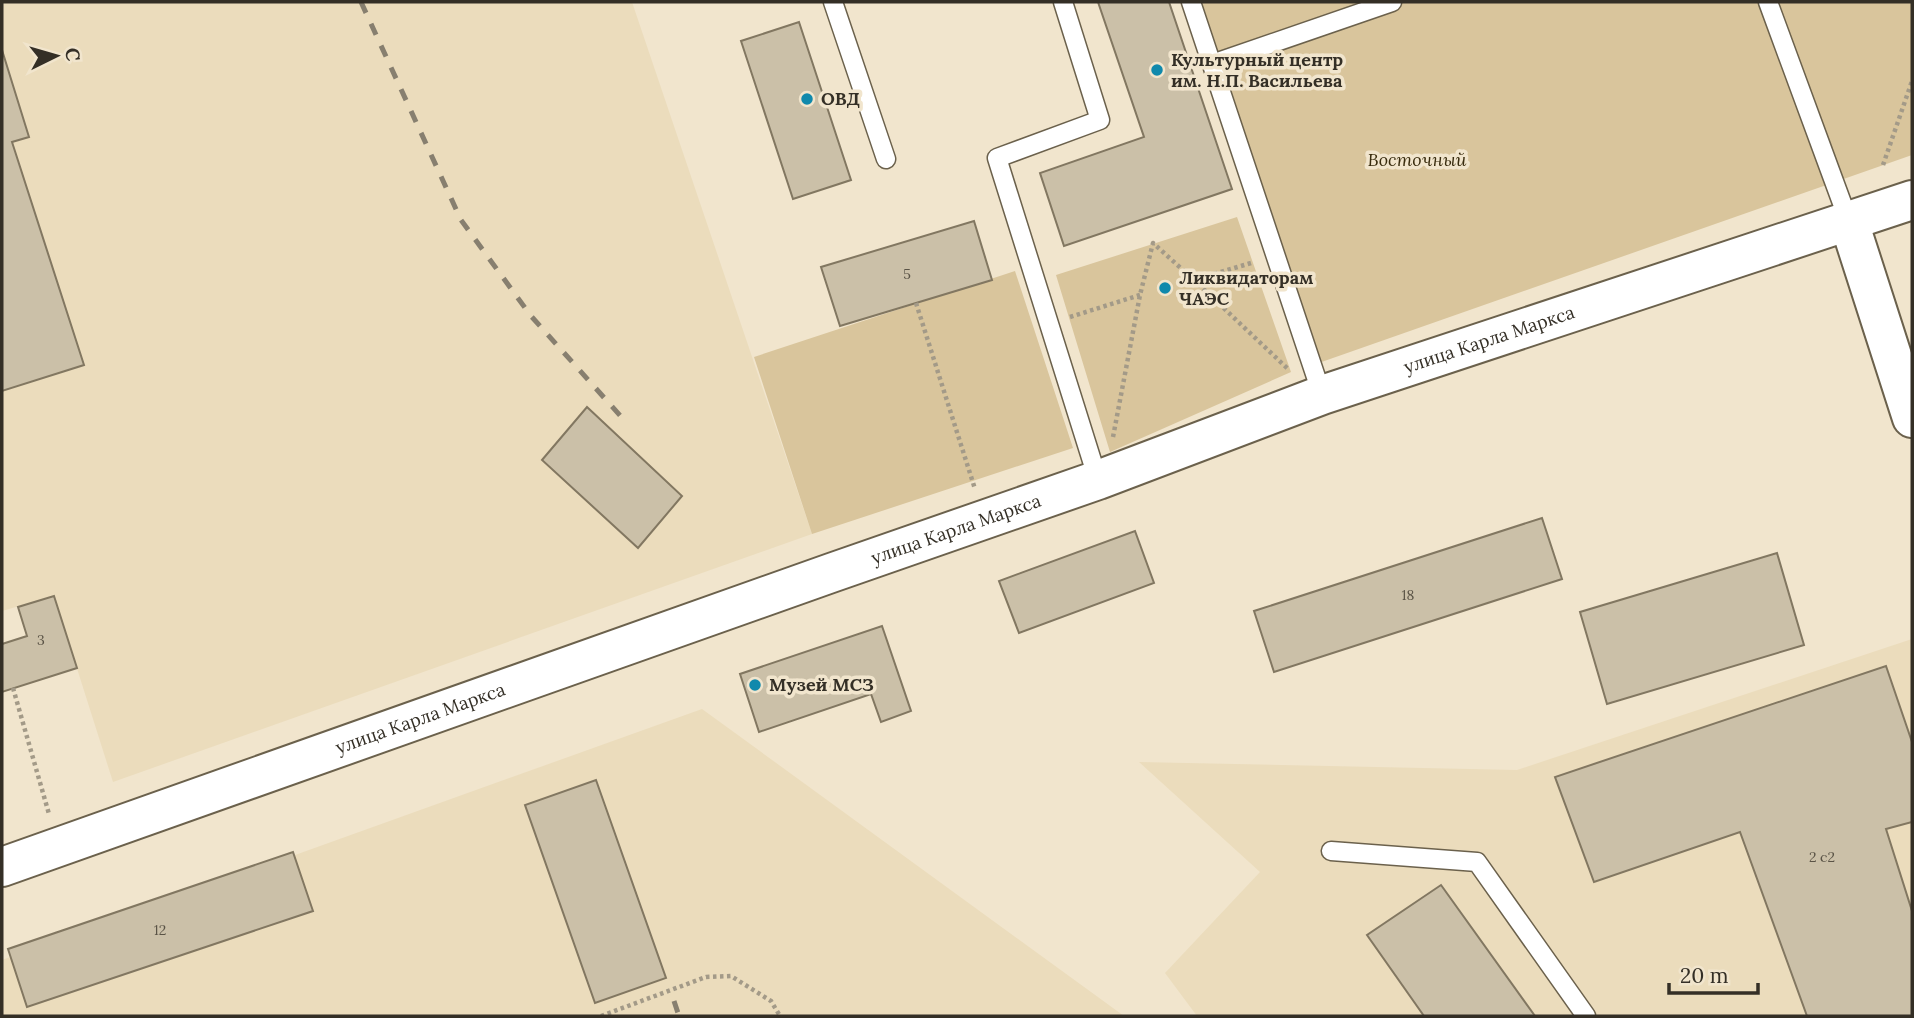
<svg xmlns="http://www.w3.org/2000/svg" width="1914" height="1018" viewBox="0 0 1914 1018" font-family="Lora,serif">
  <rect width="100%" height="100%" fill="#f1e5cd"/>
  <path fill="#ebdcbc" d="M2 2H632L812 534 113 782 54 596 2 611Z
    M1912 639V1016H1197L1165 973 1260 872 1139 762 1517 770Z
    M702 709 1124 1016H2V960Z"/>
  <path fill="#d9c59c" d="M1195 2H1912V155L1313 365Z
    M1237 217 1291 372 1110 452 1056 275Z
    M1015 271 1073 448 812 534 754 357Z"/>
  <path fill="#cbc0a8" stroke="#827761" stroke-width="2" d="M1098 2H1169L1232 189 1064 246 1040 173 1144 137Z
    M799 22 851 180 793 199 741 41Z
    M2 50 29 137 12 142 84 365 2 391Z
    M974 221 992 280 840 326 821 267Z
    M587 407 682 496 638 548 542 460Z
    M1542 518 1562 579 1274 672 1254 611Z
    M1135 531 1154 583 1019 633 999 581Z
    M1777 553 1804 645 1607 704 1580 612Z
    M54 596 77 668 2 692V644L27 636 18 607Z
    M882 626 911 711 881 722 871 694 759 732 740 674Z
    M1886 666 1912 742V822L1886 829 1912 911V1016H1807L1740 832 1594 882 1555 777Z
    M596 780 666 978 595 1003 525 805Z
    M293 852 313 911 27 1007 8 949Z
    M1441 885 1535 1016H1424L1367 935Z"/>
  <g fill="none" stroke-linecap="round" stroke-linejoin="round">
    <g stroke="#6b614c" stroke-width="21">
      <path id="service" d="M833 2 886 159
        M1063 2 1100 120 997 158 1098 480
        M1191 2 1322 395
        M1768 2 1849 222
        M1212 64 1392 2
        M1331 851 1477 862 1586 1016"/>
    </g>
    <g stroke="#6b614c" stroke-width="42">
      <g id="tertiary">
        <path d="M1849 222 1912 418"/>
        <path id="s1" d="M2 867 831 573 1098 480 1322 395 1912 200"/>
      </g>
    </g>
    <path stroke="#a39a88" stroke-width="4.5" stroke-dasharray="3.5 3.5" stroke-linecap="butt" d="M1883 165 1912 81
      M1194 280 1251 263
      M916 303 975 489
      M1070 317 1140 295
      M1113 437 1140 295 1153 243 1194 280 1288 369
      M13 688 49 814
      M601 1016 706 977 731 976 771 1001 780 1016"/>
    <use href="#service" stroke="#fff" stroke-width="18"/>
    <use href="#tertiary" stroke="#fff" stroke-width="38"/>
    <path stroke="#877f6f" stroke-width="5" stroke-dasharray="12 12" stroke-linecap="butt" d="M361 2 461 220 531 316 625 421
      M674 1001 679 1016"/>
  </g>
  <g fill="#1089ac" stroke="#f1e5cd" stroke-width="2.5">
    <circle cx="1157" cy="70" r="7"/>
    <circle cx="807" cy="99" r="7"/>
    <circle cx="1165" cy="288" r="7"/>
    <circle cx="755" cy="685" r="7"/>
  </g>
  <g text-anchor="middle" stroke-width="7" stroke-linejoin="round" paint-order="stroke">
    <g font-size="14" fill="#5a5346">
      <text x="907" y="279">5</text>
      <text x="1408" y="600">18</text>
      <text x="41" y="645">3</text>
      <text x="1822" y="862">2 с2</text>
      <text x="160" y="935">12</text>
    </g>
    <g font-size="18" font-weight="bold" fill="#342f26" stroke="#f1e5cd" text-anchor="start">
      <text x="1171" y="66">Культурный центр<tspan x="1171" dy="21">им. Н.П. Васильева</tspan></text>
      <text x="821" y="105">ОВД</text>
      <text x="1179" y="284">Ликвидаторам<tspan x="1179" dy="21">ЧАЭС</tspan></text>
      <text x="769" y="691">Музей МСЗ</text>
    </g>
    <g font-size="18" font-style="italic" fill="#392c0e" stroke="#f1e5cd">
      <text x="1417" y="166">Восточный</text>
    </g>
    <g font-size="18" fill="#342f26" stroke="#f1e5cd">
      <text dy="6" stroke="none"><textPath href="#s1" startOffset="1578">улица Карла Маркса</textPath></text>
      <text dy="6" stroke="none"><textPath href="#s1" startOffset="1012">улица Карла Маркса</textPath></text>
      <text dy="6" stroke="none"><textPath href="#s1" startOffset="444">улица Карла Маркса</textPath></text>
    </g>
  </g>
  <rect width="1914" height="1018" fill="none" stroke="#342f26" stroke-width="7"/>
  <g transform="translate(56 56) rotate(85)" stroke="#f1e5cd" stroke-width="5" paint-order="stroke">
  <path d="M0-5L12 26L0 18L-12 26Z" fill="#342f26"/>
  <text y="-10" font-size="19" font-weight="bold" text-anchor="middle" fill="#342f26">С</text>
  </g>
  <path d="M1669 983v10h89v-10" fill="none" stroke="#342f26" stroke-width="3.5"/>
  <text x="1680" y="983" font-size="21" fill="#342f26" stroke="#f1e5cd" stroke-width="5" paint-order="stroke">20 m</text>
</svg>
